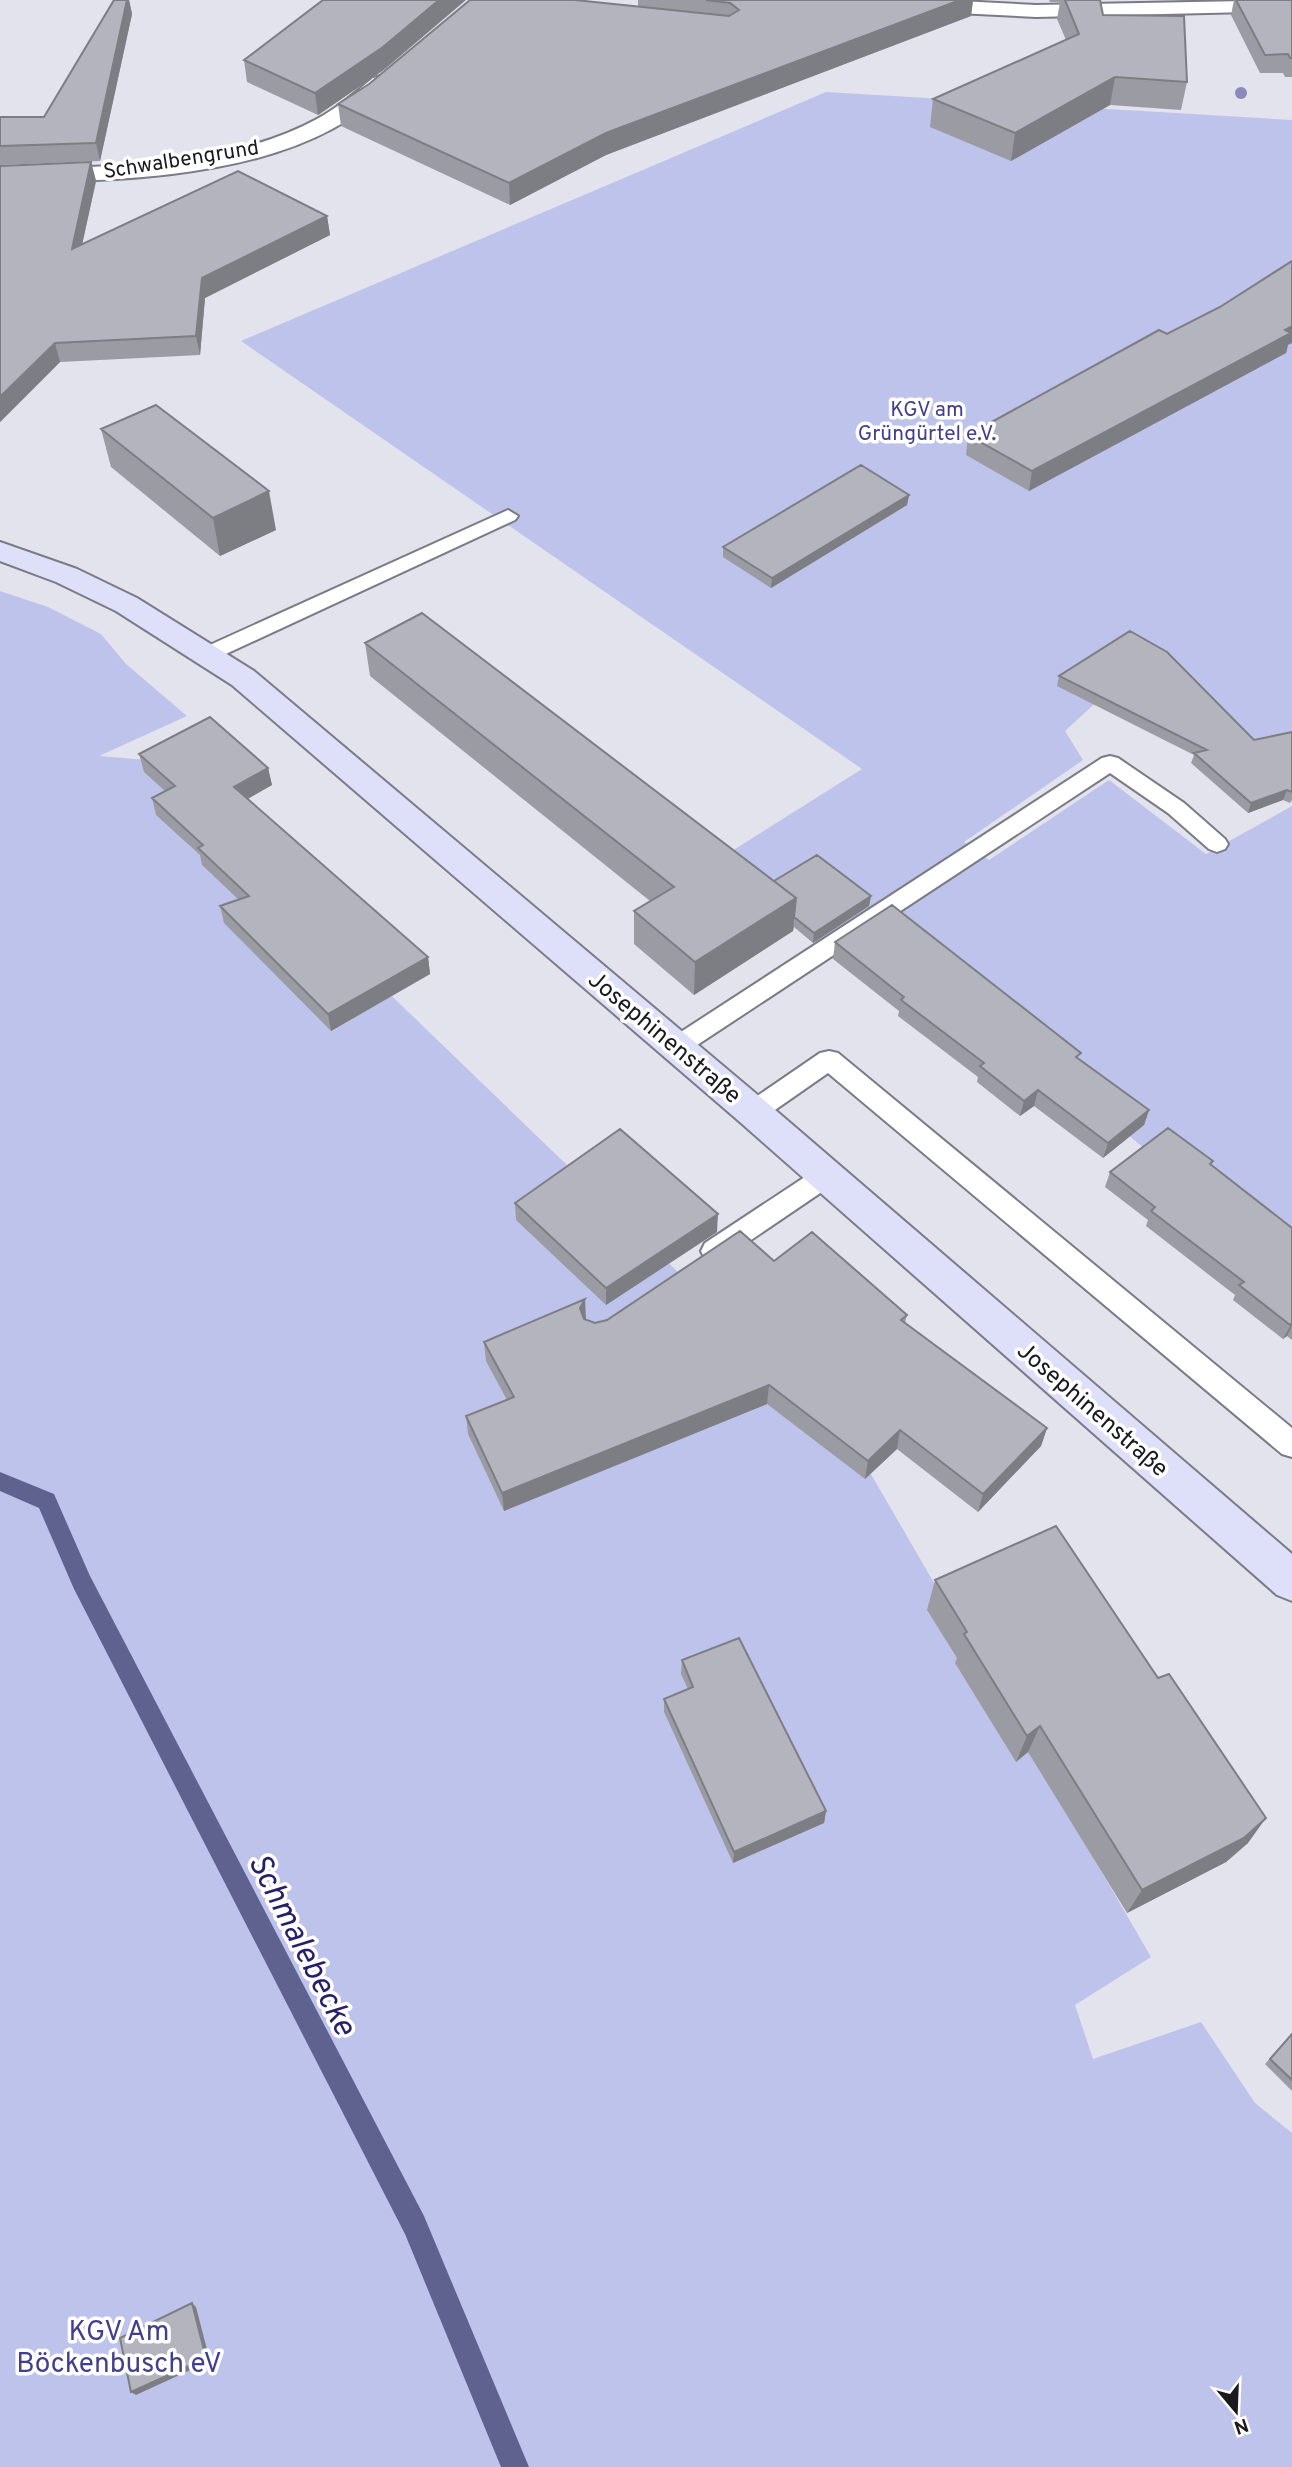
<svg xmlns="http://www.w3.org/2000/svg" width="1292" height="2467" viewBox="0 0 1292 2467" font-family="Overpass,sans-serif">
  <rect width="100%" height="100%" fill="#e2e3ed"/>
  <path fill="#bec3ec" d="M826 92 1292 120V798L1118 682 1065 731 1083 760 964 842 989 860 1109 780 1206 854 1292 806V1273L1120 1128 858 969 705 868 862 769 241 341Z
    M0 591 48 607 101 634 126 664 187 716 99 756 147 760 850 1438 1151 1957 1075 2005 1093 2059 1201 2022 1255 2103 1292 2133V2467H0Z"/>
  <g fill="none" stroke-linecap="round" stroke-linejoin="round">
    <path fill="#5f628f" fill-rule="evenodd" d="M0 1472 54 1494 90 1576 424 2216 529 2467H501L405 2234 74 1589 39 1508 0 1491Z"/>
    <g stroke="#7a7b84" stroke-width="4">
      <path id="lane" d="M508 510 518 516 515 520 215 659H201L198 654 201 649Z
        M1110 756 1118 758 1184 803 1225 839 1228 844 1225 849 1217 852 1209 849 1168 813 1110 773 685 1053 676 1056 667 1053 664 1047 667 1041 1102 758Z
        M829 1051 838 1053 1292 1428V1457L1282 1454 828 1073 762 1119 753 1122 744 1119 740 1112 744 1105 820 1053Z
        M826 1166 835 1169 839 1176 835 1183 723 1259 714 1262 705 1259 701 1251 705 1243 817 1169Z"/>
    </g>
    <g stroke="#7a7b84" stroke-width="4">
      <path id="street" d="M806 0H941L1036 5 1292 0V11L1036 17 816 6 809 4Z
        M381 76 389 78 392 83 389 88C371 103 353 118 332 129 240 179 103 182 0 182V168C100 168 227 168 317 119 337 108 355 93 373 78Z"/>
    </g>
    <g stroke="#7a7b84" stroke-width="4">
      <path id="secondary" d="M0 542 77 569 137 598 254 671 766 1102 1292 1554V1601L1277 1595 740 1122 232 685 116 611 56 582 0 561Z"/>
    </g>
    <use href="#lane" fill="#fff" fill-rule="evenodd"/>
    <use href="#street" fill="#fff" fill-rule="evenodd"/>
    <use href="#secondary" fill="#dedff8" fill-rule="evenodd"/>
  </g>
  <circle fill="#8a89b9" cx="1241" cy="93" r="6"/>
  <path fill="#9a9ba3" d="M114 0H129L132 14 100 161 0 165V117H44Z
    M638 0H973L971 16 606 155 510 205 341 126 338 104 369 84 638 7Z
    M1049 0H1100L1103 15 1187 82 1181 110 1110 105 1011 161 930 127 933 99 1066 40 1057 19 1060 2H1050Z
    M1234 0H1292V77H1285L1283 73H1260L1231 15Z
    M244 60 385 69 318 115 247 82Z
    M91 162 96 181 82 244 327 216 330 235 205 298 200 355 60 362 0 422V166Z
    M1167 334 1288 345 1286 353 1029 491 966 455 968 435Z
    M101 429 276 530 220 556 111 467Z
    M909 495 907 505 771 588 723 557V547Z
    M365 643 774 881 871 896 869 906 813 943 794 927 793 931 694 995 634 944V911L650 901 370 676Z
    M1059 676 1254 740 1292 732V800L1290 803 1283 800 1248 813 1191 763 1194 755 1057 686Z
    M139 754 268 768 272 785 248 799 428 957 430 974 331 1031 224 923 220 906 239 900 202 865 200 855 156 815 152 798 165 791 144 772Z
    M835 942 1080 1059 1149 1110 1144 1125 1103 1158 1034 1106 1020 1116 977 1082 978 1077 898 1016 899 1011 833 959Z
    M1211 1166 1292 1228V1340L1287 1336 1283 1339 1233 1300 1235 1295 1146 1226 1148 1220 1105 1187 1110 1172Z
    M515 1203 717 1232 606 1305 516 1220Z
    M774 1261 907 1315 905 1323 1047 1428 1041 1446 978 1512 897 1449 865 1479 767 1404 504 1511 468 1434 466 1416 507 1400 486 1361 484 1342 595 1323 607 1320Z
    M935 1580 1248 1843 1226 1862 1127 1913 1028 1752 1016 1762 955 1663 957 1658 927 1610Z
    M682 1660 826 1811 824 1823 733 1863 664 1712V1699L688 1689 681 1674Z
    M1292 2033V2091L1265 2064Z"/>
  <path fill="#7d7e84" d="M127 0H129L132 14 100 161 96 143Z
    M439 0H466L385 69 318 115 315 93Z
    M960 0H973L971 16 606 155 510 205 509 183 606 133Z
    M1115 77 1110 105 1011 161 1015 133Z
    M91 162 96 181 77 268 72 249Z
    M327 216 330 235 205 298 200 355 196 336 202 278Z
    M1292 326V343L1288 345 1286 353 1029 491 1032 471Z
    M55 343 60 362 0 422V397Z
    M269 491 276 530 220 556 213 518Z
    M909 495 907 505 771 588 772 578Z
    M268 768 272 785 238 804 234 787Z
    M1287 790 1283 800 1248 813 1251 803Z
    M871 896 869 906 813 943 814 933Z
    M796 898 793 931 694 995 695 962Z
    M428 957 430 974 331 1031 328 1014Z
    M1038 1090 1034 1106 1020 1116 1024 1101Z
    M1149 1110 1144 1125 1103 1158 1108 1143Z
    M718 1214 717 1232 606 1305V1288Z
    M585 1299 586 1319 581 1328 580 1308Z
    M1292 1323V1326L1287 1336 1283 1339Z
    M769 1385 767 1404 504 1511 502 1493Z
    M1047 1428 1041 1446 978 1512 983 1494Z
    M900 1430 897 1449 865 1479 868 1461Z
    M1040 1726 1028 1752 1016 1762 1027 1736Z
    M826 1811 824 1823 733 1863 734 1852Z
    M1266 1818 1248 1843 1226 1862 1127 1913 1142 1890Z
    M192 2303 196 2307 210 2361 136 2395 131 2392Z"/>
  <path fill="#b3b4bd" stroke="#7d7e84" stroke-width="2" d="M114 0H127L96 143 0 146V117H44Z
    M323 0H439L383 47 315 93 244 60Z
    M470 0H575L729 16 739 10 730 3 706 0H960L606 133 509 183 338 104 369 84Z
    M1065 0H1100L1103 15 1184 16 1187 82 1115 77 1015 133 933 99 1079 34Z
    M1236 0H1292V58H1290L1288 54 1265 55Z
    M91 162 72 249 238 171 327 216 202 278 196 336 55 343 0 397V166Z
    M1292 261V326L1285 330 1291 333 1032 471 968 435 1159 330 1167 334 1220 307Z
    M156 405 269 491 213 518 101 429Z
    M861 465 909 495 772 578 723 547Z
    M422 613 796 898 695 962 634 911 674 887 365 643Z
    M1130 631 1167 652 1254 740 1292 732V792L1287 790 1251 803 1194 753 1207 750 1059 676Z
    M210 717 268 768 234 787 428 957 328 1014 220 906 249 896 198 848 203 845 152 798 175 786 139 754Z
    M817 855 871 896 814 933 794 917 796 898 774 881Z
    M892 905 1081 1053 1076 1057 1149 1110 1108 1143 1038 1090 1024 1101 980 1066 984 1063 901 1000 904 997 835 942Z
    M1168 1128 1213 1161 1210 1164 1292 1228V1323L1290 1325 1239 1285 1244 1282 1151 1211 1155 1207 1110 1172Z
    M620 1129 718 1214 606 1288 515 1203Z
    M740 1231 774 1261 812 1232 907 1315 901 1320 1047 1428 983 1494 900 1430 868 1461 769 1385 502 1493 466 1416 514 1397 484 1342 585 1299 580 1308 584 1319 595 1323 607 1320Z
    M1056 1526 1158 1678 1169 1674 1266 1818 1244 1838 1142 1890 1040 1726 1027 1736 964 1634 967 1632 935 1580Z
    M739 1638 826 1811 734 1852 664 1699 693 1687 682 1660Z
    M1292 2034V2080L1270 2059Z
    M192 2303 206 2358 131 2392 120 2338Z"/>
  <g text-anchor="middle" stroke-width="7" stroke-linejoin="round" paint-order="stroke">
    <g font-size="21" fill="#1a1a1e" stroke="#fff">
      <text transform="translate(181 159) rotate(-9)" y="7">Schwalbengrund</text>
    </g>
    <g font-size="21" fill="#42408e" stroke="#fff">
      <text x="927" y="416">KGV am<tspan x="927" dy="24">Grüngürtel e.V.</tspan></text>
    </g>
    <g font-size="24" fill="#1a1a1e" stroke="#fff">
      <text transform="translate(665 1037) rotate(40)" y="8">Josephinenstraße</text>
      <text transform="translate(1093 1409) rotate(41)" y="8">Josephinenstraße</text>
    </g>
    <g font-size="28" fill="#42408e" stroke="#fff">
      <text x="119" y="2340">KGV Am<tspan x="119" dy="32">Böckenbusch eV</tspan></text>
    </g>
    <g font-size="32" font-style="italic" fill="#271f6a" stroke="#fff">
      <text transform="translate(303 1944) rotate(63)" y="11">Schmalebecke</text>
    </g>
  </g>
  <g transform="translate(1236 2411) rotate(161)" stroke="#ffffff" stroke-width="5" paint-order="stroke">
  <path d="M0-5L12 26L0 18L-12 26Z" fill="#1a1a1e"/>
  <text y="-10" font-size="19" font-weight="bold" text-anchor="middle" fill="#1a1a1e">N</text>
  </g>
</svg>
